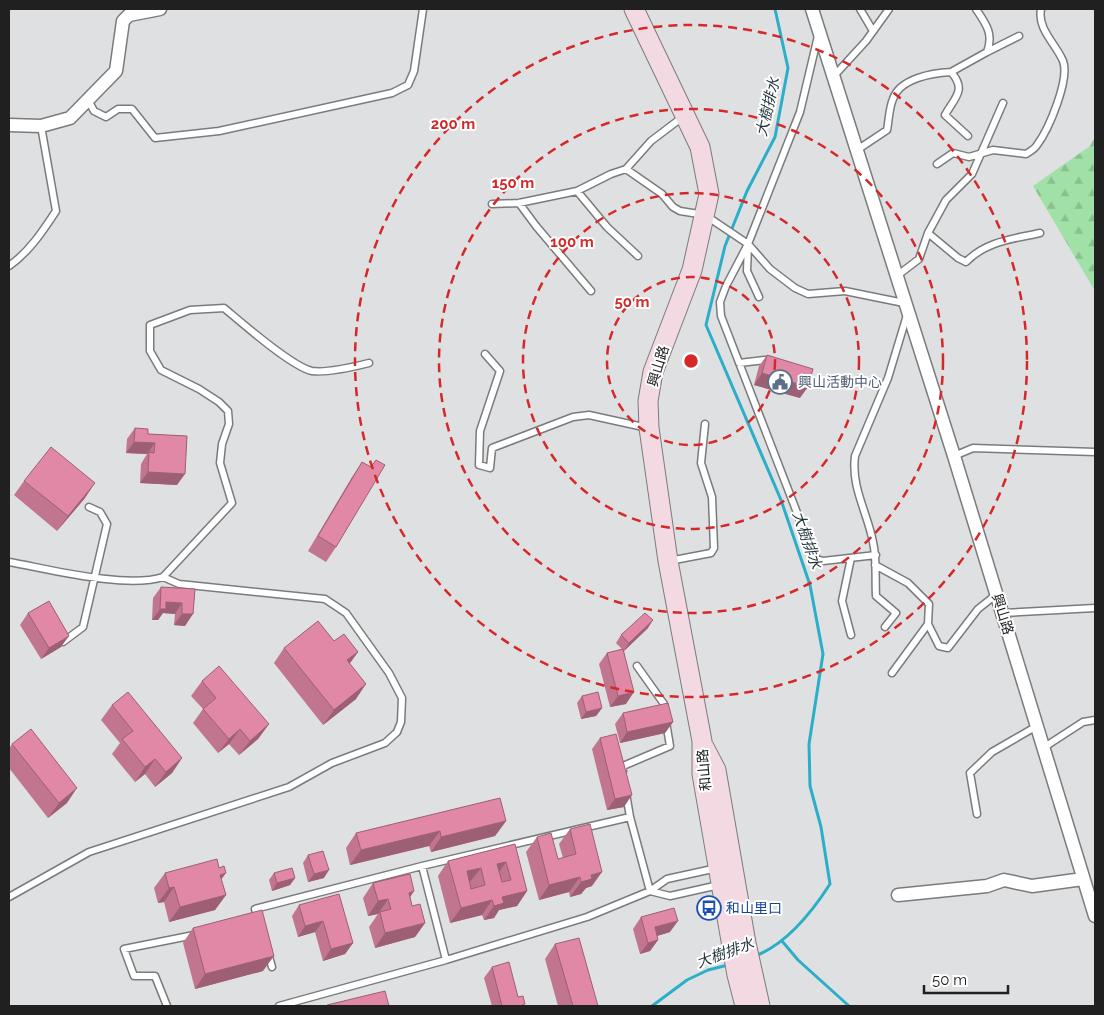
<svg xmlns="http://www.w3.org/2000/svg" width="1104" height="1015" viewBox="0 0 1104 1015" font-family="Raleway,'Noto Sans TC',sans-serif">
  <defs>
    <pattern id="forest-firs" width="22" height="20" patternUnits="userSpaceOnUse" patternTransform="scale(1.25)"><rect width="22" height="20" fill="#a1e0a7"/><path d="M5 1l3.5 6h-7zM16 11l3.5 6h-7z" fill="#8ac08f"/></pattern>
  </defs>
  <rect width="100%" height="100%" fill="#dfe0e2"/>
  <path fill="url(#forest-firs)" d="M1095 137V291L1033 186 1090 146Z"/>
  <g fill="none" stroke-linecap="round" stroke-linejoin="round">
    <path stroke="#2baec8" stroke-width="3" d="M782 941 798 960 849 1006
      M755 956C787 944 812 912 830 884L821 827 810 786 809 744 823 654 810 585 781 500 706 325 725 246 747 191 775 137 788 68 775 9
      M652 1006 687 980 708 970 728 965"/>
    <g stroke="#7a7b7d" stroke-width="9">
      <path id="service" d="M860 9 873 31
        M818 36 800 112 748 244 726 286 720 302 721 316 813 554 817 559 823 561 876 555
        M987 52 1019 36
        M833 77 866 41 889 9
        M88 100 94 111 106 117 118 109H132L155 138 219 131 392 93 408 85 414 71 423 9
        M968 136 945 115C955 97 967 90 951 72L987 52C994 34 986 24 976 9
        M857 150 887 130C889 120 889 108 893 99 900 78 933 73 951 72
        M937 164 953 153 969 157 993 150 1026 154C1029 152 1035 149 1037 145 1049 129 1070 79 1063 61 1056 44 1037 29 1041 9
        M626 169 662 194 673 207 680 211 705 215 748 244 770 269 795 288 808 294 845 291 904 303
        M577 191 607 227 638 256
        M519 203 536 226 591 291
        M492 204 519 203 577 191 611 174 626 169 651 141 684 116
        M928 233 958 258 966 262C986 241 1013 239 1040 233
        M748 245 747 271 759 297
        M9 266C29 252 43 231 56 211L41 126
        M898 275 919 259 928 233 946 200 972 174 1003 103
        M485 354 500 371 480 431 479 465 490 468 492 448 573 417 589 415 648 428
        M739 363 765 360
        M954 456 973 448 1095 452
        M669 561 711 553 714 548 712 497 701 463 705 424
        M9 562C49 569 126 589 163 577L232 503 220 463 222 444 229 424 228 411 219 402 199 389 161 370 150 351V325L190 310 224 308C242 323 292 367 312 371 327 373 353 367 369 363
        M875 565 908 583 929 604 928 624 939 646 948 648 978 609 997 594
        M1003 613 1095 608
        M885 627 896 613 876 596C875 578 877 559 873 542 867 511 851 488 855 456L888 378 907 315
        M851 635 842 601 851 558
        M63 642 83 627 107 524 100 512 89 507
        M637 666 664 704 665 712
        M892 673 928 624
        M1043 748 1083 722 1095 720
        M623 771V766L670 746 666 722
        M626 793 630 817 650 891
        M977 814 970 773 992 752 1037 726
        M422 866 446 960
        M650 891 670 896 719 885
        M9 897 89 852 289 787 332 763 385 743 397 732 401 722 402 698 389 673 346 613 325 599 179 584 163 577
        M258 919 255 909 422 866 630 817
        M268 953 272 967
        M167 1006 155 976H134L124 949 194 935
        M279 1006 446 960 587 917 650 891 667 879 717 868"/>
    </g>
    <g stroke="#7a7b7d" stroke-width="15">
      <path id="minor" d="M812 9 954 456 1095 916
        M9 125 41 126 70 118 116 71 123 21 129 15 160 9
        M898 895 987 886 1004 880 1032 886 1083 879"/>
    </g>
    <g stroke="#7a7b7d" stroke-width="21">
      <path id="secondary" d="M634 9 700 147 709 194 692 270 653 372 648 401 649 428 668 561 702 741V774L737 975 745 1006
        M704 747 716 770 746 943 760 1006"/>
    </g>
    <use href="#service" stroke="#fff" stroke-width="6"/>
    <use href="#minor" stroke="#fff" stroke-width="12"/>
    <use href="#secondary" stroke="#f3d9e2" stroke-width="19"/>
  </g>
  <path fill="#c1758f" d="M767 355 800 398 754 385 759 366Z
    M135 428 148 434 187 436 177 485 140 483 141 464 147 454 126 453 127 439Z
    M376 460 336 547 326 562 308 551 352 477 362 462 370 467Z
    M24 481 85 498 57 531 14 495Z
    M161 587 195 589 185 626 174 625 175 614 163 613 158 620H152L153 598Z
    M28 613 61 647 41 659 20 625Z
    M648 628 624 651 626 704 610 707 599 664 607 653 622 649 616 643 621 635Z
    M334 641 358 652 350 663 356 699 323 725 274 663 284 648Z
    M202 681 269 724 258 739 239 755 229 744 218 753 193 723 203 709 191 696Z
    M582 696 602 708 596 716 581 719 577 703Z
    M112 705 182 758 172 773 155 787 145 774 135 782 112 754 120 743 101 720Z
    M623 713 673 722 665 733 620 743 615 724Z
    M600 738 624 807 607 810 592 749Z
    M12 744 67 803 48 818 9 768V749Z
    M506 821 495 836 431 852 429 846 350 865 346 848 356 833Z
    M570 829 592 886 586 888 581 894 570 897 569 892 539 900 526 852 537 837 558 859 563 858 559 844Z
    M515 844 527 891 517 906 499 910 494 918 484 920 482 915 450 923 438 876 448 861Z
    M308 855 324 878 308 882 303 863Z
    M165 873 221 879 226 895 215 910 169 922 164 902 158 903 154 888Z
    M274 873 295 878 290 885 272 891 269 880Z
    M373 883 414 891 410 897 412 906 425 923 415 937 375 948 369 927 378 914 368 916 363 898Z
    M299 905 353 943 345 954 323 961 315 932 298 937 292 916Z
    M641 917 670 932 657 936 658 940 650 951 640 954 633 929Z
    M193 928 263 971 195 989 183 943Z
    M555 944 598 1006H558L545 959Z
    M492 967 518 997 524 1006H492L484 978Z"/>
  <path fill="#9d5f74" d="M762 373 808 387 800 398 754 385Z
    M134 442 155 443 147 454 126 453Z
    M148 472 185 474 177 485 140 483Z
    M95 483 85 498 57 531 68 516Z
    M166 602 182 603 175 614 163 613 158 620H152L160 609Z
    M182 614H193L185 626 174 625Z
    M653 620 648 628 624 651 629 643Z
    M69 636 61 647 41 659 49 648Z
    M358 652 347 667V660Z
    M366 684 356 699 323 725 334 710Z
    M634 692 626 704 610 707 618 696Z
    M602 708 596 716 581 719 586 712Z
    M673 722 665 733 620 743 627 732Z
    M269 724 258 739 239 755 250 741Z
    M240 729 229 744 218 753 229 739Z
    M182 758 172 773 155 787 166 772Z
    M155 759 145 774 135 782 145 767Z
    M77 788 67 803 48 818 59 803Z
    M632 795 624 807 607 810 615 799Z
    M506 821 495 836 431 852 441 837Z
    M440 831 429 846 350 865 361 850Z
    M506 862 496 877 497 864Z
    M481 868 470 882 456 886 467 871Z
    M329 870 324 878 308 882 314 874Z
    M602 872 592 886 586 888 581 894 570 897 581 882 591 875Z
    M226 873 215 888 220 875Z
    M580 877 569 892 539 900 549 885Z
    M295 878 290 885 272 891 277 883Z
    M174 887 164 902 158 903 169 888Z
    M414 891 404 906 409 893Z
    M527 891 517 906 499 910 494 918 484 920 494 906 502 897Z
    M226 895 215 910 169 922 180 907Z
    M388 899 378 914 368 916 378 901Z
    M492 900 482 915 450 923 461 908Z
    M323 921 315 932 298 937 305 926Z
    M678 921 670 932 647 939 655 927Z
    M425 923 415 937 375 948 385 933Z
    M658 940 650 951 640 954 648 943Z
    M353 943 345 954 323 961 331 949Z
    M274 956 263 971 195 989 205 974Z"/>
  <path fill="#e088a6" stroke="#9d5f74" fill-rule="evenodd" d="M767 355 813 369 808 387 762 373Z
    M135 428 148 429V434L187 436 185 474 148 472 149 452 154 453 155 443 134 442Z
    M51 447 95 483 68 516 24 481Z
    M376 460 385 465 336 547 318 536 362 462 371 467Z
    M161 587 195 589 193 614H182V603L166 602V609H160Z
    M49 601 69 636 49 648 28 613Z
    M645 613 653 620 629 643 621 635Z
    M318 621 334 641 344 634 358 652 347 660 366 684 334 710 284 648Z
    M623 649 634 692 618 696 607 653Z
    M219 666 269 724 250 741 240 729 229 739 203 709 216 698 202 681Z
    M128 692 182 758 166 772 155 759 145 767 122 739 133 731 112 705Z
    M598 692 602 708 586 712 582 696Z
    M668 703 673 722 627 732 623 713Z
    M31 729 77 788 59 803 12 744Z
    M616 734 632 795 615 799 600 738Z
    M500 798 506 821 441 837 440 831 361 850 356 833Z
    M590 824 602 872 591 875 592 879 581 882 580 877 549 885 537 837 551 833 558 859 576 854 570 829Z
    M515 844 527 891 502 897 504 903 494 906 492 900 461 908 448 861ZM506 862 511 880 502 882 497 864ZM481 868 485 885 471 889 467 871Z
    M323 851 329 870 314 874 308 855Z
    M217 859 219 868 224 866 226 873 220 875 226 895 180 907 174 887 169 888 165 873Z
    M292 868 295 878 277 883 274 873Z
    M410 874 414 891 409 893 412 906 420 904 425 923 385 933 380 912 391 909 388 899 378 901 373 883Z
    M339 894 353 943 331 949 323 921 305 926 299 905Z
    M674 908 678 921 655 927 658 940 648 943 641 917Z
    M262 910 274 956 205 974 193 928Z
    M579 938 598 1006H573L555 944Z
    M509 962 518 997 523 996 525 1004 520 1006H502L492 967Z
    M385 991 389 1006H327V1005Z"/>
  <g fill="none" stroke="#d62828" stroke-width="2.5" stroke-dasharray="9 6">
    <circle cx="691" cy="361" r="84"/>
    <circle cx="691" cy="361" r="168"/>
    <circle cx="691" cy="361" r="252"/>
    <circle cx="691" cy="361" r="336"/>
  </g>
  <defs>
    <g id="civic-ring" transform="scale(1.25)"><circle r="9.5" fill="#fff" stroke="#5c6f8a" stroke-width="1.5"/><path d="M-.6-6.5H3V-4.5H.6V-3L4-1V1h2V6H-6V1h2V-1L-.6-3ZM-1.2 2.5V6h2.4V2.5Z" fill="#5c6f8a"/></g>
    <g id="bus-ring" transform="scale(1.25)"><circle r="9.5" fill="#fff" stroke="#1a4fb4" stroke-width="1.5"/><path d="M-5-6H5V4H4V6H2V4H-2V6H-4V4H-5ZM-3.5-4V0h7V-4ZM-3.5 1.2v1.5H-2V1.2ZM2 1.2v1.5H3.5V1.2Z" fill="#1a4fb4"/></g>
  </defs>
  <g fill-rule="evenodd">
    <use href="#civic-ring" x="780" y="382"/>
    <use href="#bus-ring" x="709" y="908"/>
  </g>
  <g text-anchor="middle" stroke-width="4" stroke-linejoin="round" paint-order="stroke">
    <g font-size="14" fill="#202021" stroke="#fff">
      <text transform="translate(658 366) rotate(-73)" y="5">興山路</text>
      <text transform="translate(1003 614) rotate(73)" y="5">興山路</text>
      <text transform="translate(704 770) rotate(-95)" y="5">和山路</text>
    </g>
    <g font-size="14" fill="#4e5e75" stroke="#fff" text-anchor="start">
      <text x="798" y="387">興山活動中心</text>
    </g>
    <g font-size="14" fill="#164399" stroke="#fff" text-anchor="start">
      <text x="726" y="913">和山里口</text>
    </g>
    <g font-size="15" font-style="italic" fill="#1e3439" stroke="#fff">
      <text transform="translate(768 107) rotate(-77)" y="5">大樹排水</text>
      <text transform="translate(807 540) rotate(71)" y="5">大樹排水</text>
      <text transform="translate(725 953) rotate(-20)" y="5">大樹排水</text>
    </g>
  </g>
  <circle cx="691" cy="361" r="8" fill="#d62828" stroke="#fff" stroke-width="2.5"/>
  <g font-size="15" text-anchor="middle" font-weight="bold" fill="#d62828" stroke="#fff" stroke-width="4" stroke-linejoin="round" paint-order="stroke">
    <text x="453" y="129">200 m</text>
    <text x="513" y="188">150 m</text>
    <text x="572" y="247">100 m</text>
    <text x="632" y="307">50 m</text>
  </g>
  <rect width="1104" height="1015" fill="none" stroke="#202021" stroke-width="20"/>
  <path d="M924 985v8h84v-8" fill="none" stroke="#202021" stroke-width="2.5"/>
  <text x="932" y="985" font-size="15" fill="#202021" stroke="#ffffff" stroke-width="4" paint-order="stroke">50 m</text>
</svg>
